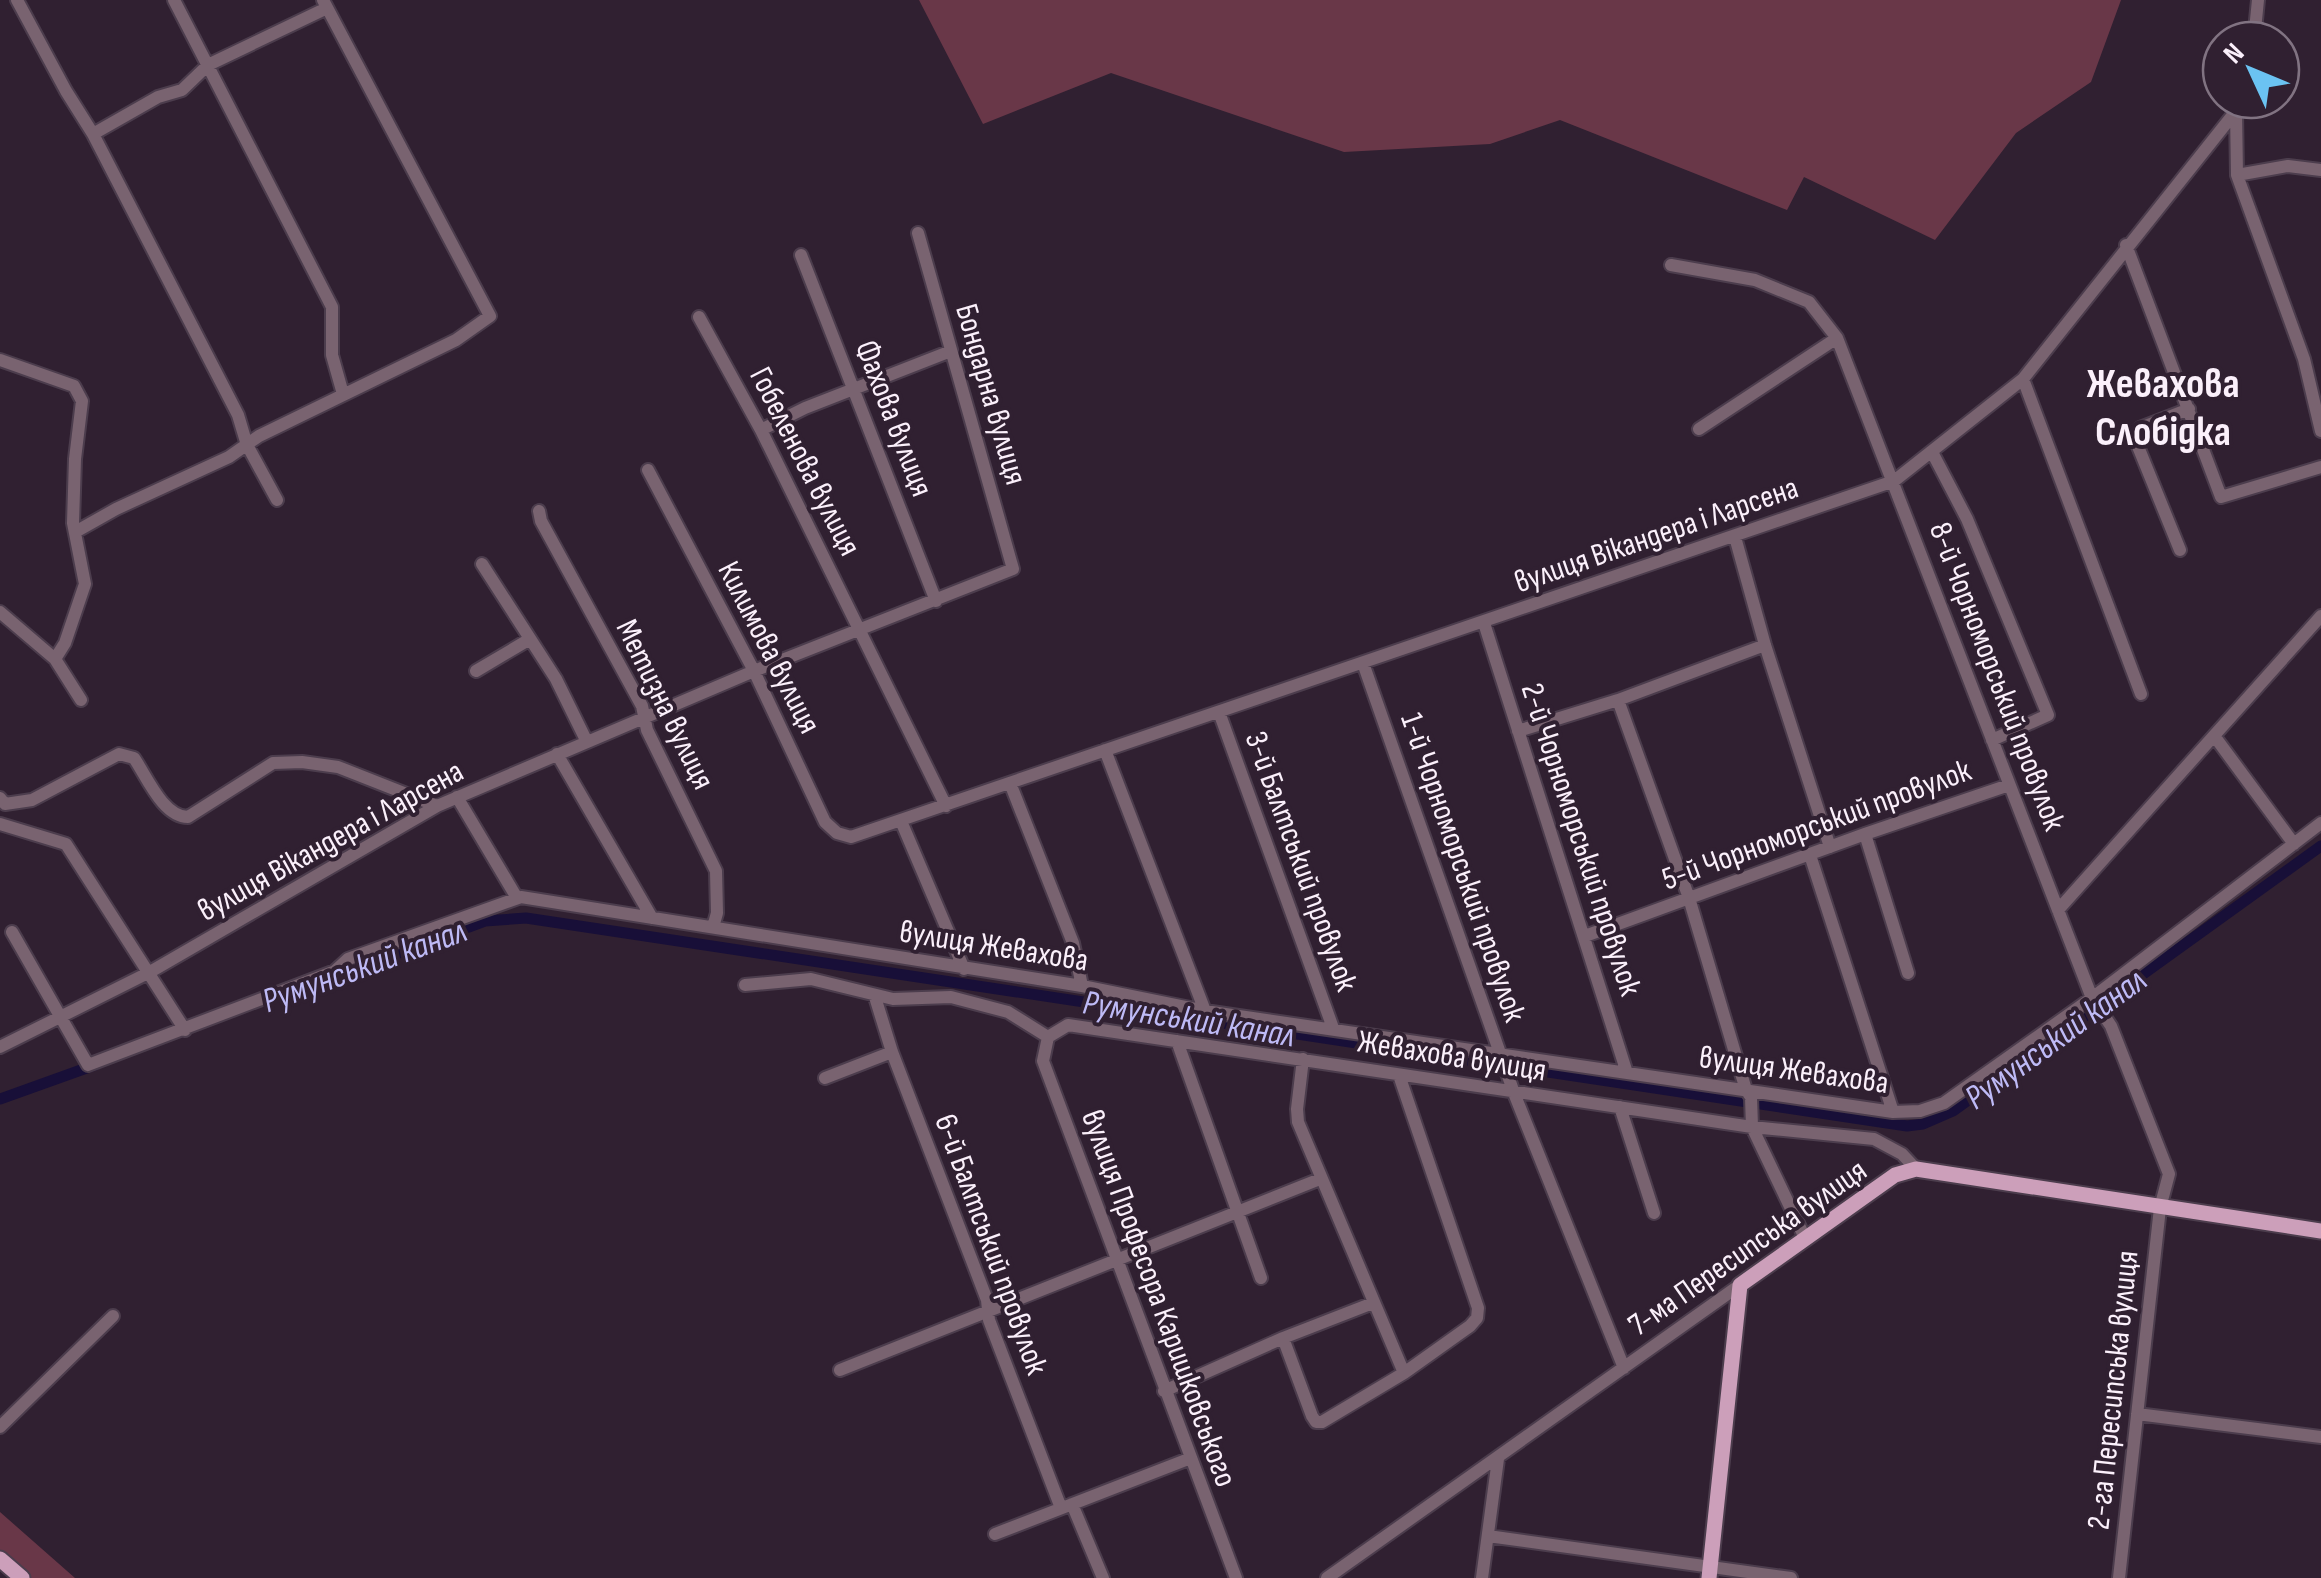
<svg xmlns="http://www.w3.org/2000/svg" width="2321" height="1578" viewBox="0 0 2321 1578" font-family="'Sofia Sans Condensed',sans-serif">
  <rect width="100%" height="100%" fill="#302031"/>
  <path fill="#693748" d="M919 0H2121L2091 82 2016 133 1935 240 1804 177 1787 210 1560 120 1490 144 1344 152 1111 73 983 124Z
    M0 1512 75 1578H31L0 1550Z"/>
  <g fill="none" stroke-linecap="round" stroke-linejoin="round">
    <path stroke="#180f38" stroke-width="11" d="M328 979 485 921 526 918 1907 1126 1923 1124 1953 1111 2321 846
      M0 1099 95 1065"/>
    <g stroke="#4c3d4d" stroke-width="16">
      <path id="minor" d="M17 0 66 91 93 134 238 415 247 445 277 500
        M174 0 332 307V355L343 394
        M2254 40 2258 0
        M2236 111 2237 175 2288 166 2321 170
        M93 134 158 97 182 90 208 65 327 8
        M2237 175 2304 359 2321 431
        M2126 245 2221 497 2321 467
        M801 255 936 601
        M1671 265 1755 280 1809 302 1837 338 2092 998 2111 1026 2169 1174 2160 1208 2119 1578
        M699 317 761 430 946 806
        M0 360 74 386 82 401 75 459 73 523 85 584 65 643 55 659
        M2023 379 2141 694
        M1699 429 1837 338
        M761 430 805 408 951 351
        M1932 452 1967 519 2048 715 1992 740
        M648 470 754 671 825 822 837 833 851 837 1894 481 2023 379 2236 111 2240 100
        M539 511 541 521 642 706 647 730 716 871 717 913 713 927
        M77 531 116 509 229 457 259 436 456 340 490 316 323 0
        M1735 537 1765 645 1830 847
        M2180 550 2135 439 2140 428 2189 409
        M482 564 556 679 587 742
        M0 612 55 659 81 700
        M1484 623 1627 1073
        M1363 663 1514 1093 1624 1368
        M476 671 530 639
        M1618 700 1689 898 1746 1090 1751 1097 1752 1127 1805 1238
        M1219 712 1333 1028
        M1518 731 1618 700 1765 645
        M2215 737 2294 844
        M1105 750 1205 1011
        M557 754 652 918
        M1010 783 1073 943 1082 986
        M457 797 517 898
        M0 798 5 804 32 800 119 754 134 758C147 777 163 817 188 817L273 763 302 762 338 767 437 806
        M901 821 964 969
        M0 824 66 844 185 1030
        M1865 834 1908 973
        M1810 855 1893 1112
        M2058 910 2321 616
        M12 932 88 1065 335 971 348 959 521 897 1082 986 1205 1011 1893 1112 1920 1111 1944 1103 2092 998 2321 823
        M1585 936 1865 834 2009 785
        M745 985 811 979 893 999 951 997 1008 1012 1048 1037
        M875 997 892 1052 987 1300 989 1320 1061 1508
        M1048 1037 1068 1025 1752 1127 1874 1139 1902 1154 1916 1169
        M1048 1037 1043 1061 1236 1578
        M1177 1041 1261 1278
        M0 1047 150 972 437 806 754 671 1013 569 918 233
        M1303 1059 1297 1109 1298 1122 1404 1373
        M825 1078 892 1052
        M1620 1107 1654 1213
        M1283 1338 1312 1416 1316 1422H1322L1404 1373 1470 1326 1477 1318 1478 1308 1399 1075
        M840 1370 1320 1179
        M1164 1391 1283 1338 1373 1303
        M2137 1414 2321 1437
        M0 1427 113 1316
        M1072 1504 1103 1578
        M995 1534 1191 1458
        M1488 1536 1791 1578
        M1327 1578 1740 1285
        M1482 1578 1498 1459"/>
    </g>
    <g stroke="#4c3d4d" stroke-width="19">
      <path id="major" d="M0 1559 22 1578
        M1709 1578 1740 1285 1895 1175 1916 1169 2321 1231"/>
    </g>
    <use href="#minor" stroke="#796370" stroke-width="12"/>
    <use href="#major" stroke="#cc9fba" stroke-width="15"/>
  </g>
  <g text-anchor="middle" stroke-width="8" stroke-linejoin="round" paint-order="stroke">
    <g font-size="32" fill="#fbf0fb" stroke="#302031">
      <text transform="translate(992 394) rotate(74)" y="11">Бондарна вулиця</text>
      <text transform="translate(895 418) rotate(69)" y="11">Фахова вулиця</text>
      <text transform="translate(806 461) rotate(63)" y="11">Гобеленова вулиця</text>
      <text transform="translate(1656 534) rotate(-19)" y="11">вулиця Вікандера і Ларсена</text>
      <text transform="translate(770 647) rotate(63)" y="11">Килимова вулиця</text>
      <text transform="translate(1998 676) rotate(69)" y="11">8-й Чорноморський провулок</text>
      <text transform="translate(666 704) rotate(64)" y="11">Метизна вулиця</text>
      <text transform="translate(1816 824) rotate(-20)" y="11">5-й Чорноморський провулок</text>
      <text transform="translate(1582 839) rotate(72)" y="11">2-й Чорноморський провулок</text>
      <text transform="translate(330 840) rotate(-29)" y="11">вулиця Вікандера і Ларсена</text>
      <text transform="translate(1302 861) rotate(70)" y="11">3-й Балтський провулок</text>
      <text transform="translate(1464 867) rotate(71)" y="11">1-й Чорноморський провулок</text>
      <text transform="translate(994 945) rotate(9)" y="11">вулиця Жевахова</text>
      <text transform="translate(1452 1055) rotate(9)" y="11">Жевахова вулиця</text>
      <text transform="translate(1794 1069) rotate(8)" y="11">вулиця Жевахова</text>
      <text transform="translate(992 1244) rotate(70)" y="11">6-й Балтський провулок</text>
      <text transform="translate(1747 1247) rotate(-35)" y="11">7-ма Пересипська вулиця</text>
      <text transform="translate(1160 1298) rotate(70)" y="11">вулиця Професора Каришковського</text>
      <text transform="translate(2112 1390) rotate(-84)" y="11">2-га Пересипська вулиця</text>
    </g>
    <g font-size="35" font-style="italic" fill="#bebaf6" stroke="#302031">
      <text transform="translate(364 965) rotate(-20)" y="12">Румунський канал</text>
      <text transform="translate(1189 1018) rotate(9)" y="12">Румунський канал</text>
      <text transform="translate(2055 1038) rotate(-36)" y="12">Румунський канал</text>
    </g>
    <g font-size="42" font-weight="bold" fill="#fbf0fb" stroke="#302031">
      <text x="2163" y="397">Жевахова<tspan x="2163" dy="48">Слобідка</tspan></text>
    </g>
  </g>
  <g transform="translate(2251 70) rotate(314)"><circle r="48" fill="#302031" stroke="#817382" stroke-width="2.5"/>
  <path d="M0-8L18 38L0 25L-18 38Z" fill="#6bc3f2"/>
  <text y="-15" font-size="28" font-weight="bold" text-anchor="middle" fill="#fbf0fb">N</text>
  </g>
</svg>
